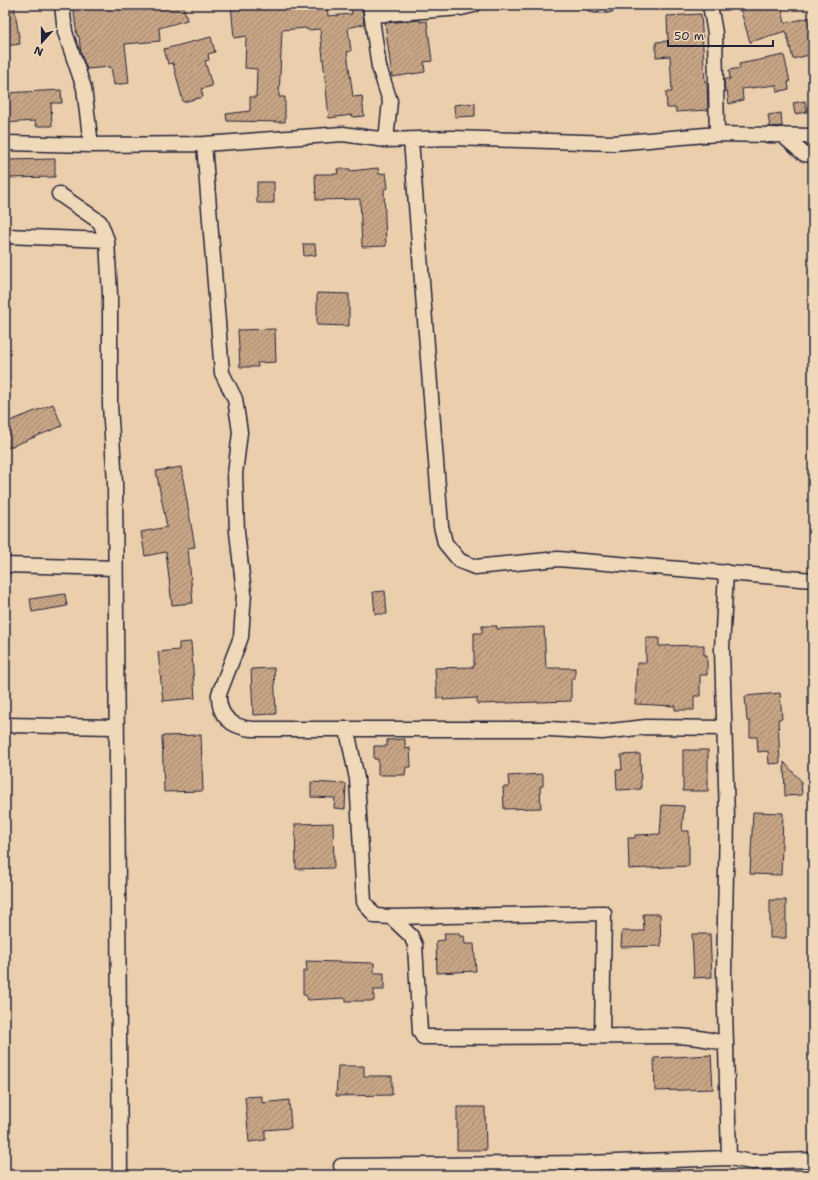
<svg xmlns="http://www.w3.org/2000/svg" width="818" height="1180" viewBox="0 0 818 1180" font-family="'Shantell Sans',sans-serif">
  <defs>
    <pattern id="building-hatch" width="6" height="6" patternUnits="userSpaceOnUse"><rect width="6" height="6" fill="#c8a585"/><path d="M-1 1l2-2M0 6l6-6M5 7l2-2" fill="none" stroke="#a2866e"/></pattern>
  </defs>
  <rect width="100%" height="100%" fill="#ebcfac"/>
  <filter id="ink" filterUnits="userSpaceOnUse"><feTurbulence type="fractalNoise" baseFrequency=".025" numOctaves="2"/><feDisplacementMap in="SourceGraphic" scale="8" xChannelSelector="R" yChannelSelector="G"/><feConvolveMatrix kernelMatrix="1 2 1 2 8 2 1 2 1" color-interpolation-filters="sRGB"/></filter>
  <g filter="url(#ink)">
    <path fill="url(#building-hatch)" stroke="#22223b" d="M5 5H14L20 44 5 46Z
      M73 5H183L187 20 159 28 160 41 125 44 129 83 114 85 111 67 87 69 81 54 79 36H77Z
      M231 5H327L328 16 352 14 351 5H362L364 24 348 28 351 51 347 52 353 97 362 96 364 116 353 117 352 115 329 118 320 29 307 30 306 28 282 30 279 97H285V122L227 121 226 114 250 111V97H256L257 69 245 68 246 36 234 38Z
      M739 5H781L785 23 813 17V54L793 59 786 31 750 42Z
      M701 14 705 82H707L708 110 676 112V108H667L666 92H672L670 56 656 57V42L668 41 667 16Z
      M420 20V22L427 21 432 61 424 62 425 72 392 77 385 23Z
      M211 37 215 52 208 54 209 60 205 61 212 86 201 89 203 97 183 102 173 63 168 64 164 49Z
      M784 55 790 82H788L789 89 777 92 776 85 742 89 743 100 729 104 727 91 725 92 724 79H730L729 70 740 68 739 64Z
      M61 90 62 103H51L52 126H36L35 121 5 123V93Z
      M805 101 807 112 795 114 793 103Z
      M475 103V116L455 117 454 105Z
      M781 113 782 126 770 127 768 115Z
      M55 159V177L5 178V160Z
      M378 168 379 174 386 173 388 188 384 189 386 246 362 247 360 199 316 200 315 174H338L337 169H350V171Z
      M257 182H274V203H257Z
      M303 244H315L316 255 304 256Z
      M317 293 349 294V326L317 325Z
      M275 329 276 362 257 363 258 367H240L238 330Z
      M53 404 62 426 5 449V423Z
      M181 467 195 547 188 548 193 603 172 605 166 552 145 556 141 532 167 527 156 471Z
      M385 591 387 614H375L373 592Z
      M65 594 67 606 32 612 30 599Z
      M482 626H497V629L544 627 546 668H575V679H571V701L477 704V698L443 700V697L437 698 435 668 474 667V633H482Z
      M646 638H659V646L704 645V655H707V675H700V696H694V710H675V706L635 704 637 663H646Z
      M191 642 195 698 163 701 158 652 179 650V643Z
      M274 668 276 714 253 715 251 669Z
      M780 693 782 719H778L780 763 769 764 768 751 758 752 757 737H750V721H747L745 696Z
      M201 735 203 791 164 792 162 736Z
      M405 739V749L410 748 411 767H406L405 775H378V759H374V746H387V740Z
      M683 750H708V791H683Z
      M640 754 641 789 617 790 616 770H622L621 755Z
      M784 762 801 781 802 795 785 796Z
      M543 774V786L540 787 541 808 504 809 503 787H509L508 776Z
      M311 782 346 784 345 809 334 808 335 798 311 797Z
      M662 805 684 806 682 831H689V866L629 869 628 838H635V835L660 834Z
      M753 812 783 813 781 875 750 874Z
      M333 823 334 868 296 869 295 824Z
      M770 900H786V938H770Z
      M643 914H660L661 946 621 947 622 931H644Z
      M444 933H459V936H464L465 944H474L476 971 437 973 436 941 445 940Z
      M692 934H710L712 977 694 978Z
      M306 961 374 963V973H384V990H374V1001H346V998L308 1000 306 995H303V971H307Z
      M711 1055 713 1089 655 1091 654 1058Z
      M338 1066H364V1076H392V1095L336 1096Z
      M262 1096V1103L289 1100 291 1128 265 1130V1140L249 1142 245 1097Z
      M457 1107H485L486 1150H457Z"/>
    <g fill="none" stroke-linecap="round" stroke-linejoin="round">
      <g stroke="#22223b" stroke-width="17">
        <path id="street" d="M62 5 65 32 84 88 91 145
          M370 5 379 67 390 101 386 140
          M594 5H608
          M710 5 715 33 717 134
          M372 15 461 8 474 5
          M782 135 804 154 813 155
          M411 140 441 526 445 543 460 561 475 567 558 559 813 580
          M5 143 91 145 204 144 343 134 386 140 452 138 614 143 717 134 813 136
          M204 144 222 373 235 399 240 432 235 474 237 532 244 593 241 637 219 694C218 716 231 727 252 729H550L602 732 646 727 724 728
          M59 194 100 222 107 240 110 295V405L115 483 120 1175
          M5 236 107 240
          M5 565 115 568
          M726 572 722 649 727 819 724 972 729 1158
          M5 725 115 727
          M347 730 357 779 364 902 375 916 391 917 411 936 415 945 420 1032 423 1037 669 1036C689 1036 707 1038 726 1044
          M391 917 604 913 602 1036
          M341 1166 587 1163 729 1158 752 1162 813 1160"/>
      </g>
      <use href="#street" stroke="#f0d9b8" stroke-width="14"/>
    </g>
  </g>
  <rect width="818" height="1180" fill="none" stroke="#f0d9b8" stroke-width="20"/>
  <rect x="10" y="10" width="798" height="1160" fill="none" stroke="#22223b" stroke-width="1.5" filter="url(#ink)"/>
  <g transform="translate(42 42) rotate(201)" stroke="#f0d9b8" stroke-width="3" paint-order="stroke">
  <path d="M0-3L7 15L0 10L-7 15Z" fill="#22223b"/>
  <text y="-6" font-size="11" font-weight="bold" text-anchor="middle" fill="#22223b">N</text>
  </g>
  <path d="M668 40v6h105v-6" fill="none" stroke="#22223b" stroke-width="2"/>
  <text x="674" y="40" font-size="12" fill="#22223b" stroke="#f0d9b8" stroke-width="3" paint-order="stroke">50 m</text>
</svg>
